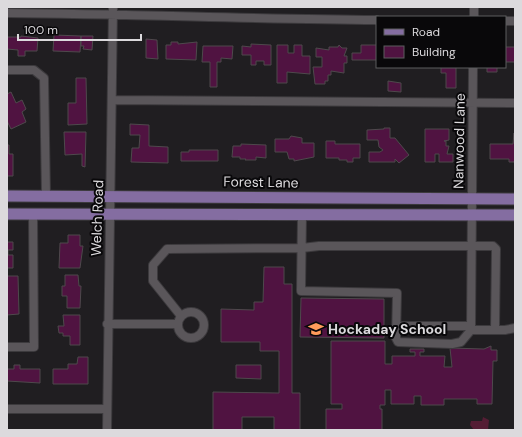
<svg xmlns="http://www.w3.org/2000/svg" width="522" height="437" viewBox="0 0 522 437" font-family="'DM Sans',sans-serif">
  <rect width="100%" height="100%" fill="#201e21"/>
  <path fill="#541d34" d="M483 417 489 420 488 430H474L470 425 471 421H482Z"/>
  <path fill="#501341" stroke="#4e494c" d="M54 35 81 36 80 52 53 51Z
    M21 36 38 38 37 51H25V56H18V50L7 49V37H21Z
    M81 36H93L92 50 83 49 84 46H81Z
    M146 39 157 40 158 59 146 58Z
    M171 42H178V44L197 42 196 60 166 59V45H171Z
    M251 44 271 45V65H264V61H256V65H251V55H242V46L251 47Z
    M277 45H288V53H294V45H302V56H310V74L287 72V83H277Z
    M339 45 342 48H347L344 56H347V63H344V73L331 71V75H328V81H325V84H315L313 67H322V57H316V48L329 50V47H338Z
    M361 45H377V60H352V53H361Z
    M203 46H233L232 59 221 58V62H217V87H210V62H202Z
    M505 47H515V62H505Z
    M441 67H456V88H446V73H441Z
    M487 67H497V72H487Z
    M76 78H86L87 124 68 125V103H76Z
    M388 81 401 83V92L388 91Z
    M11 92 16 103 22 100 26 109 22 112 26 122 11 129 7 121V94Z
    M130 124 149 125V146L168 147V163L131 162 132 148H139L140 135H130Z
    M384 128H390V138H395L409 155 399 163 395 159V162H369V152H380L383 150 379 147 378 140H367V130L384 129Z
    M425 129H449V140L444 141H446V146H449L447 154H453V162H439V154H435V162H425Z
    M64 132H86L85 167 82 166V154L65 155Z
    M514 133 515 159 514 162H509V159H490V144H513Z
    M291 136 302 138V143H314V157L294 161V159H289L287 152H275V139H289Z
    M326 141H335V144H360V158H353V162H347V160H339V158H326Z
    M241 144 266 145V158L256 157V160H245L246 159H240V157H232L233 146H241Z
    M7 145H9V154H13V176H7Z
    M189 150H218V161H181V152H189Z
    M68 235H80V246H83L80 268H59L60 243H68Z
    M7 242H13V250H8V255H13V268H7Z
    M264 267H284V284H292V393H300V430H274V417H242V430H213V392L279 393V351H260V342H221V309L254 310V302H263Z
    M65 275H78L79 286H81L80 308H67V296H62V286H65Z
    M7 276H18L19 314 7 315Z
    M301 298 384 299V338L300 337Z
    M63 315H80V345H70V336H63V333H59L58 326H64Z
    M331 341H385V364H392V356H415V352H410V349H424V352H420V356H445L444 367H452L450 348 484 349 491 346V350H497V361H493L492 404H477V399H444V405H421V396H414V404H391V390H385V405H380V409H382V430H326V409H342V404H331Z
    M78 357H88V384H53V369H68V364H77Z
    M14 365H20V369H40V383L7 381V369H14Z
    M236 365H261V379L236 378Z"/>
  <g fill="none" stroke-linecap="round" stroke-linejoin="round">
    <g stroke="#3c3a3d" stroke-width="10">
      <path id="minor" d="M474 7V17
        M7 13C130 14 254 19 377 20
        M505 21H515
        M7 70H34L44 78 46 196
        M112 100 515 103
        M302 215 301 291 397 293 396 338 398 342 452 344 461 342 471 330 473 67
        M178 325a13 13 0 1 1 26 0a13 13 0 1 1-26 0Z
        M181 316 153 281V265L167 249 302 248 319 246H493L496 249 495 330
        M107 324H178
        M396 326H471
        M471 330H505L515 328
        M7 347H34L33 214
        M7 409H107
        M107 430C108 289 112 148 113 7"/>
    </g>
    <g stroke="#3c3a3d" stroke-width="13">
      <path id="major" d="M7 196 515 199
        M7 214 515 215"/>
    </g>
    <use href="#minor" stroke="#5a565a" stroke-width="8"/>
    <use href="#major" stroke="#846da1" stroke-width="11"/>
  </g>
  <defs>
    <g id="school-bare" transform="scale(1.2)"><path d="M0-5L7-2L0 1L-7-2ZM-4 1L0 2.5L4 1V4Q0 6-4 4Z" fill="#ff9b5b" stroke="#09080a" stroke-width="2.5" paint-order="stroke"/></g>
  </defs>
  <g fill-rule="evenodd">
    <use href="#school-bare" x="316" y="329"/>
  </g>
  <g text-anchor="middle" stroke-width="4" stroke-linejoin="round" paint-order="stroke">
    <g font-size="14" fill="#dcdadd" stroke="#09080a">
      <text transform="translate(459 141) rotate(-89)" y="5">Nanwood Lane</text>
      <text transform="translate(261 182) rotate(1)" y="5">Forest Lane</text>
      <text transform="translate(97 218) rotate(-88)" y="5">Welch Road</text>
    </g>
    <g font-size="14" font-weight="bold" fill="#dcdadd" stroke="#09080a" text-anchor="start">
      <text x="328" y="334">Hockaday School</text>
    </g>
  </g>
  <rect width="522" height="437" fill="none" stroke="#dcdadd" stroke-width="16"/>
  <rect x="376" y="16" width="130" height="52" fill="#09080a" stroke="#5d5c5e"/>
  <rect x="384" y="29" width="20" height="6" fill="#846da1" stroke="#5d5c5e"/>
  <text x="412" y="36" font-size="12" fill="#dcdadd">Road</text>
  <rect x="384" y="46" width="20" height="12" fill="#501341" stroke="#5d5c5e"/>
  <text x="412" y="56" font-size="12" fill="#dcdadd">Building</text>
  <path d="M18 34v6h123v-6" fill="none" stroke="#dcdadd" stroke-width="2"/>
  <text x="24" y="34" font-size="12" fill="#dcdadd" stroke="#09080a" stroke-width="3" paint-order="stroke">100 m</text>
</svg>
